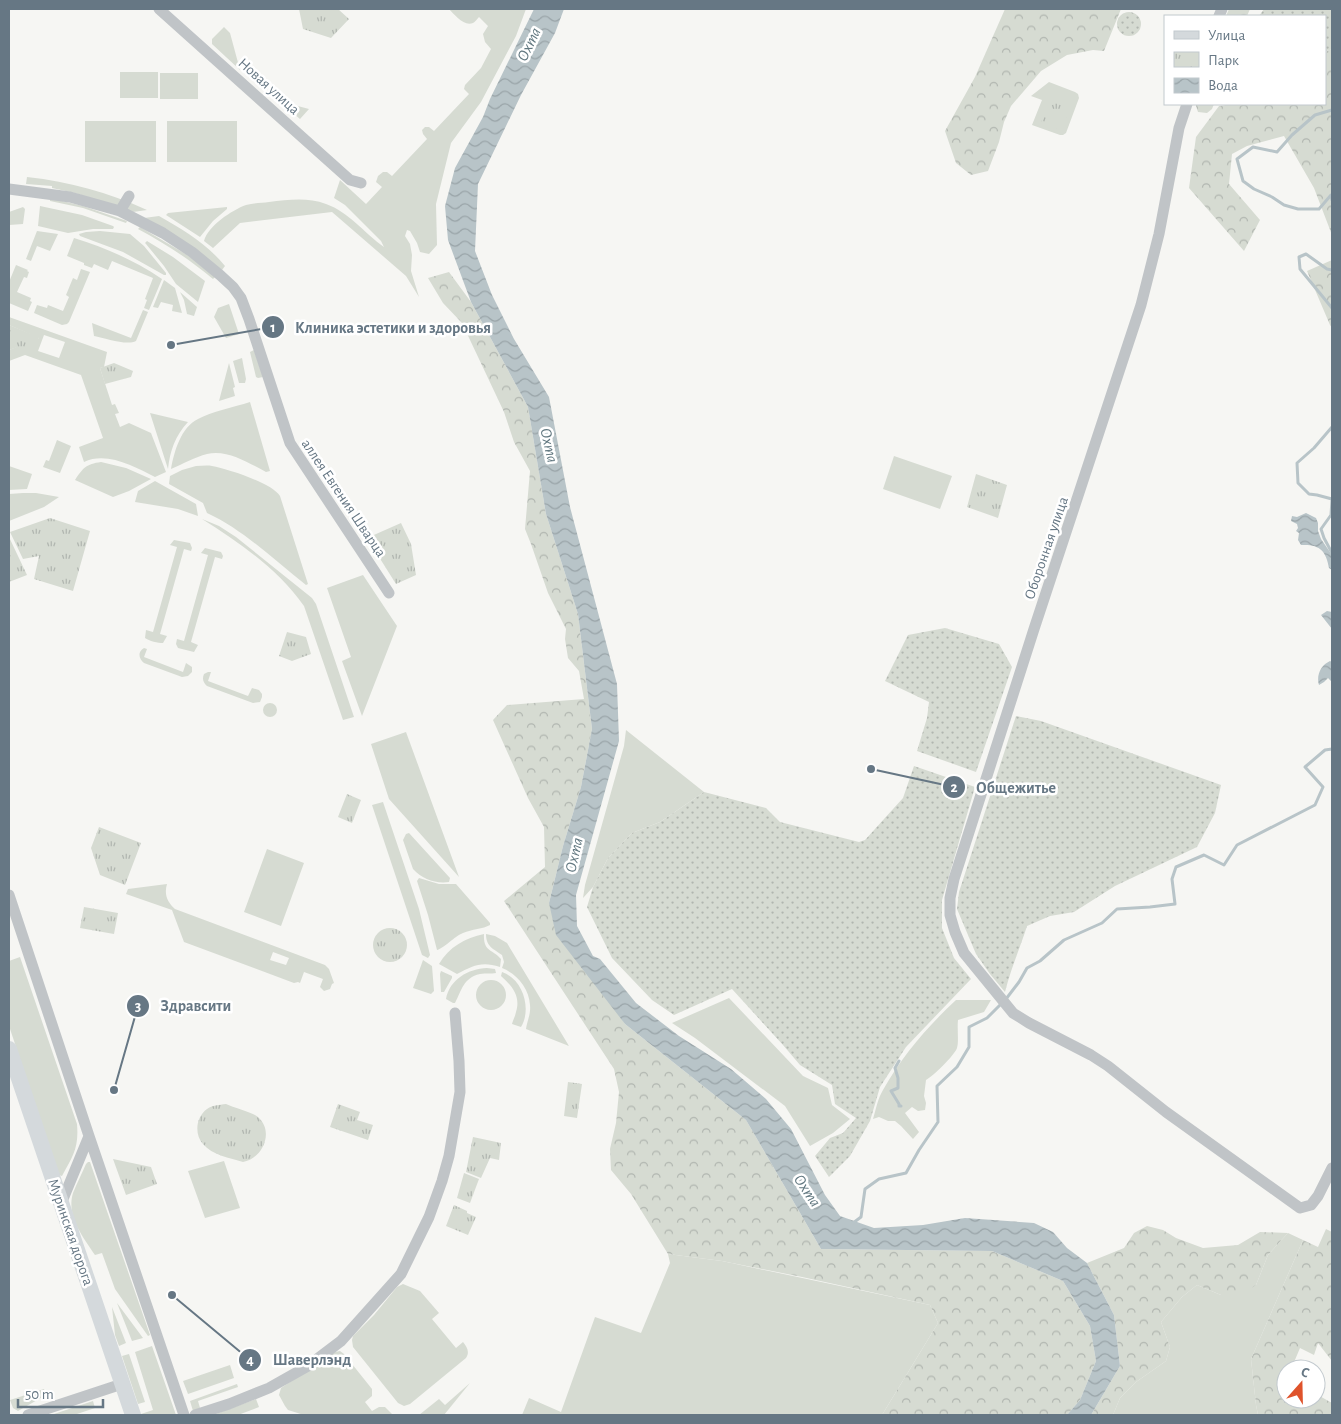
<svg xmlns="http://www.w3.org/2000/svg" width="1341" height="1424" viewBox="0 0 1341 1424" font-family="'Alegreya Sans',sans-serif">
  <defs>
    <pattern id="forest-crowns" width="20" height="18" patternUnits="userSpaceOnUse" patternTransform="scale(1.25)"><rect width="20" height="18" fill="#d6dbd2"/><path d="M2 6a3 3 0 1 1 6 0M12 15a3 3 0 1 1 6 0" fill="none" stroke="#b1b6b0"/></pattern>
    <pattern id="park-tufts" width="24" height="20" patternUnits="userSpaceOnUse" patternTransform="scale(1.25)"><rect width="24" height="20" fill="#d6dbd2"/><path d="M3 7l-1-3M5 7V3M7 7l1-3M15 17l-1-3M17 17v-4M19 17l1-3" fill="none" stroke="#b1b6b0"/></pattern>
    <pattern id="garden-dots" width="8" height="8" patternUnits="userSpaceOnUse" patternTransform="scale(1.25)"><rect width="8" height="8" fill="#d6dbd2"/><path d="M2 2h.1M6 6h.1" fill="none" stroke="#b1b6b0" stroke-width="1.8" stroke-linecap="round"/></pattern>
    <pattern id="water-waves" width="16" height="10" patternUnits="userSpaceOnUse" patternTransform="scale(1.25)"><rect width="16" height="10" fill="#b8c4c8"/><path d="M0 5q4-4 8 0t8 0" fill="none" stroke="#99a4a8"/></pattern>
  </defs>
  <rect width="100%" height="100%" fill="#f6f6f3"/>
  <path fill="#d6dbd2" fill-rule="evenodd" d="M449 9H526L516 36 481 102 451 143 436 204 437 245 429 254 420 252 417 243 410 231 407 230 405 236 410 244 412 255 411 271 419 297 406 276 332 212 240 223 213 248 204 241C208 226 232 210 246 205 254 203 262 203 269 202 288 200 307 197 326 204 349 212 364 233 384 247L381 241 345 205 334 198 340 180 366 204 382 187 376 182 378 176 383 172H387L392 176 427 139 423 134 422 130 425 127H429L434 131 469 94 464 89 465 85 481 68 491 49 485 42 483 34 488 26 479 17C477 19 475 22 473 23 464 27 454 14 449 9Z
    M224 27 230 33 240 70 212 44V39Z
    M120 72H158V98H120Z
    M160 73H198V99H160Z
    M1049 82 1075 92 1078 94 1079 98 1066 133 1063 135H1060L1032 125 1042 100 1031 96Z
    M279 101 309 109 300 119Z
    M85 121H156V162H85Z
    M167 121H237V162H167Z
    M27 177C71 182 107 192 147 210L133 212 75 193 52 188V186L26 184Z
    M50 198 83 206 127 221 126 223 83 208 50 201Z
    M40 206 82 215 113 226 114 227 113 229H93L68 233 38 226Z
    M23 207 25 209 23 224 9 225V212Z
    M227 207V209L213 221 200 237 166 215 168 213Z
    M159 216C184 230 207 244 225 266L222 270 144 218Z
    M140 227 189 256 215 277 213 279C189 259 166 244 138 229Z
    M37 231 58 234 50 251 37 246 31 261 26 259Z
    M100 231 130 234 144 246 166 273V275H164L123 252 80 236 79 234 86 232Z
    M74 238C106 248 134 260 162 279L149 310 144 308 147 300 145 299 153 278 112 261 108 270 94 264 92 268 84 265V263L67 256Z
    M147 241 173 257 205 281 198 302 176 284 164 266 146 244 145 243Z
    M16 265 28 270 27 271 29 272 27 278 24 277 17 292 31 298 30 301 32 302 28 311 9 303V282Z
    M81 269 90 272 69 322 67 324 62 325 34 313 37 305 47 308 48 305 63 311 69 297 66 295 73 278 77 280Z
    M164 280 175 288 182 313 172 311 173 305 161 302 158 308 153 307Z
    M180 292 197 307 194 316 187 314 184 300Z
    M229 304 239 334 226 338 214 317 218 308Z
    M143 310 148 312 136 341C127 346 105 338 94 336L92 323 131 338Z
    M9 317 107 352 104 367 100 368 112 405 115 404 119 413 115 414 120 427 129 423 151 433 166 472 155 477C135 467 107 451 84 462L79 447 103 438 81 375 25 355 9 361V350L39 338 9 325ZM44 335 65 342 59 358 38 351Z
    M254 350 263 377 258 378 256 377 250 352Z
    M242 358 246 379 245 383H239L233 361Z
    M229 363 235 387 233 388 235 396 219 401Z
    M250 402 270 471 266 472C249 463 227 449 207 454 195 457 183 464 171 469 174 452 181 427 198 419 211 412 234 407 250 402Z
    M150 413 188 422C175 436 170 451 168 469Z
    M57 440 71 446 60 473 43 467 46 460 49 461Z
    M894 456 952 476 940 509 883 489Z
    M101 462 126 468 151 479 129 491 113 497 75 480C83 468 86 464 101 462Z
    M9 466 32 474 27 489 9 490Z
    M196 466C201 466 207 465 212 466 228 469 272 483 280 496L308 584 306 585C274 560 244 530 207 513L203 503 169 484 170 476 182 470Z
    M155 481 196 504 198 516 178 509 135 502 138 491Z
    M23 493H36L59 497 44 507 9 521V494Z
    M202 519 219 526 236 537 312 598 316 604 354 717 343 720 304 606C278 569 240 543 202 519Z
    M174 540 190 543 192 548 191 551 184 549 160 634 167 636 163 643C158 643 149 641 145 638L146 630 153 632 177 547 170 545Z
    M205 548 221 552 223 556 222 559 215 557 191 642 198 645 194 652 178 648 176 644 177 639 184 641 208 555 201 553Z
    M363 575 397 626 362 716 342 661 351 657 327 588Z
    M144 648 147 649 144 657 183 672 186 663 192 667V672L188 676 182 677 144 663C139 659 137 652 144 648Z
    M208 672H211L208 681 248 696 252 688 259 690 262 694V697L260 702 253 703 207 686C203 682 202 679 204 674Z
    M263 710a7 7 0 1 1 14 0a7 7 0 1 1-14 0Z
    M626 730 704 792 660 822 632 833 608 858 593 887 583 898 585 885 624 746Z
    M406 732 459 877 389 799 371 744Z
    M383 802 419 909 430 955 428 958 422 955 372 805Z
    M409 833 450 878 449 882C436 884 422 879 413 869L403 840 406 834Z
    M267 849 304 863 281 926 244 912Z
    M419 878 439 884H456L490 923V925C483 929 472 929 463 933 455 936 443 949 437 950L428 915 417 881Z
    M167 884C164 894 167 902 175 909L325 965 329 969 334 983 332 984 330 989 324 991 320 987 323 979 304 972 300 983 298 982 294 983 184 942 172 910 126 894 128 889ZM273 952 289 958 286 965 270 960Z
    M484 934C483 952 493 949 501 959L500 967C481 961 473 966 457 974L439 964C449 947 465 938 484 934Z
    M486 934 495 936 507 943 569 1046 526 1029C527 1021 531 1014 530 1005 529 988 517 974 502 968L504 962 502 955C494 949 486 947 486 934Z
    M20 957 77 1124C79 1148 73 1156 62 1176L59 1175 9 1026V961Z
    M423 960 432 966 434 991 431 994 413 988Z
    M487 968 495 969 496 973C491 974 486 973 480 974 463 978 462 990 455 1003H453L446 999C450 979 468 969 487 968Z
    M441 971 452 976V978L444 992H441L440 974Z
    M502 972C523 979 532 1009 521 1027L512 1024C513 1020 515 1017 516 1012 521 996 512 986 501 976Z
    M476 995a15 15 0 1 1 30 0a15 15 0 1 1-30 0Z
    M729 998 803 1076 828 1088 832 1105 850 1119 833 1133 810 1146 785 1106 695 1038 672 1023Z
    M956 1000H991L984 1012 958 1020C957 1028 959 1042 957 1048 954 1056 933 1076 926 1080L924 1096 926 1103 925 1110 918 1111 912 1107 905 1113 919 1132 913 1139 901 1126 895 1121H888L879 1117 873 1119C876 1109 878 1098 883 1090 902 1056 928 1026 956 1000Z
    M224 1161 240 1208 205 1218 188 1171Z
    M88 1162H90L150 1335 148 1336 115 1289 102 1253 95 1255C83 1237 66 1216 73 1193 77 1183 82 1173 86 1164Z
    M1288 1233 1303 1240 1251 1359 1256 1405 1258 1415H1113L1120 1398 1136 1382 1166 1361 1170 1347 1161 1322 1182 1297 1197 1285 1221 1295 1256 1285 1268 1255Z
    M668 1254 722 1261 930 1305 938 1323 882 1415H522L529 1398 561 1412 595 1317 641 1333 670 1263Z
    M403 1284 420 1291 439 1313 432 1319 456 1348 463 1342C467 1347 470 1352 466 1358L410 1404 404 1406 398 1403 353 1347 352 1340 353 1336 374 1315 397 1287Z
    M117 1303 143 1338 132 1341Z
    M112 1307 126 1343 119 1346 115 1335Z
    M152 1346 176 1415 141 1414 153 1410 135 1352Z
    M340 1351 344 1354 372 1389V1396L365 1402 372 1411 379 1407H385L393 1415H304L288 1410 285 1406 279 1395 281 1388 335 1352Z
    M129 1354 145 1402 138 1404 122 1356Z
    M230 1365 234 1378 188 1394 183 1381Z
    M470 1383 444 1415H419L439 1399 445 1405Z
    M237 1384 238 1387 198 1401 200 1408 193 1411 190 1401Z
    M44 1389 46 1395 18 1411 13 1408 10 1400Z
    M256 1399 259 1407 238 1415H213Z
    M93 1401 95 1408 74 1415H51Z"/>
  <path fill="url(#forest-crowns)" d="M1005 9H1121L1104 51 1093 50 1067 55 1041 71 1011 106 1004 122 999 142 988 171 971 175 956 163 945 131 975 77Z
    M1229 9H1250L1247 16H1226Z
    M1332 49V235L1314 188 1284 136 1247 146 1232 154 1229 184 1260 220 1244 251 1189 188 1196 137 1219 106 1232 104H1325V52Z
    M1196 104H1214L1212 109 1207 113 1198 112 1196 106Z
    M1332 260V328L1330 325 1307 271Z
    M449 272 471 302 528 407 546 514 578 614 592 729 581 787 563 846 549 903 625 1024 746 1120 821 1249 992 1251 1063 1281 1090 1326 1096 1361 1080 1400 1067 1415H882L938 1323 930 1305 802 1277 722 1261 668 1254 631 1194 611 1170 610 1149 616 1123 619 1092 614 1069 504 901 545 867 544 827 528 798 493 720 507 705 584 699 579 671 568 658 565 639 566 629 548 593 531 544 525 529 530 471 514 442 504 412 462 323 443 303 428 278Z
    M1147 1226 1163 1230 1176 1238 1203 1248 1238 1245 1260 1232 1288 1233 1268 1255 1256 1285 1238 1297 1221 1295 1197 1285 1182 1297 1161 1322 1170 1347 1166 1361 1136 1382 1120 1398 1113 1415H1091L1120 1366 1114 1315 1087 1263 1124 1248 1134 1233Z
    M1326 1229 1332 1232V1361L1318 1343 1314 1355 1300 1348 1292 1367 1293 1369H1286V1399H1316V1394L1332 1403V1415H1258L1256 1405 1251 1359 1303 1240 1318 1247Z"/>
  <path fill="url(#park-tufts)" d="M299 9H338L349 19 331 38 303 29Z
    M1050 97 1071 105 1062 130 1041 123Z
    M9 325 39 337 33 352 18 347 9 350Z
    M114 363 133 371 131 377 105 384 100 368Z
    M976 474 1007 485 998 518 967 507Z
    M50 518 90 531 73 591 34 579 39 556 23 559 10 532Z
    M401 523 411 544 416 575 396 584 367 538Z
    M9 537 27 575 9 582Z
    M287 632 306 637 311 654 292 661 279 656Z
    M347 794 361 800 352 823 338 817Z
    M99 827 141 843 125 885 100 875 91 848Z
    M84 907 118 913 114 934 80 928Z
    M373 945a17 17 0 1 1 34 0a17 17 0 1 1-34 0Z
    M568 1082 582 1084 577 1118 564 1116Z
    M226 1104C234 1108 252 1112 258 1117 275 1132 262 1159 243 1162 230 1158 212 1155 203 1144 194 1134 196 1117 207 1109 212 1105 219 1105 226 1104Z
    M338 1104 360 1112 357 1120 373 1125 368 1140 330 1127Z
    M473 1137 501 1143 499 1160 490 1158 481 1178 466 1172Z
    M113 1159 151 1167 157 1184 126 1195Z
    M464 1173 479 1179 470 1203 457 1198Z
    M454 1205 467 1211V1213L476 1217 468 1235 446 1226Z"/>
  <path fill="url(#garden-dots)" d="M1264 9H1332V49L1325 52V16H1259Z
    M1117 24a12 12 0 1 1 24 0a12 12 0 1 1-24 0Z
    M945 628 999 644 1012 667 976 772 917 751 927 718 929 702 885 681 908 635Z
    M1016 716 1041 721 1221 785 1215 813 1197 847 1115 886 1074 912 1050 916 1027 926C1020 948 1011 968 1005 992L990 974 976 954 957 909 959 892Z
    M914 766 975 787 942 900V928L954 958 971 979 906 1047 880 1087 870 1121 850 1156 829 1177 815 1156 830 1138 843 1133 856 1118 835 1104 832 1085 800 1065 783 1045 732 989 674 1015 652 1000 612 958 587 907 593 887 608 858 632 833 660 822 704 792 766 808 780 822 859 842 865 840 903 798Z"/>
  <path fill="url(#water-waves)" d="M534 9H564L555 33 521 95 478 184 475 251 492 295 514 339 549 397 570 507 617 684 619 741 576 895 577 926 593 956 600 959 636 1003 679 1036 731 1069 766 1099 791 1129 825 1195 840 1216 874 1228 923 1225 965 1218 1034 1223 1053 1232 1067 1248 1087 1263 1114 1315 1120 1366 1091 1415H1067L1080 1400 1096 1361 1090 1326 1063 1281 992 1251 821 1249 746 1120 625 1024 556 935 549 903 563 846 581 787 592 729 578 614 546 514 528 407 471 302 448 240 445 206 455 168 483 117 490 99Z
    M1306 513 1316 518 1318 523V531L1321 539 1332 555V570L1329 568C1326 551 1320 544 1301 545L1298 540 1299 533 1296 531 1298 528 1297 524 1291 521 1292 516 1297 517Z
    M1327 611 1332 612V629L1321 615Z
    M1330 661 1332 662V682L1328 678 1324 682 1319 685C1316 675 1321 665 1330 661Z"/>
  <g fill="none" stroke-linecap="round" stroke-linejoin="round">
    <path stroke="#b8c4c8" stroke-width="3" d="M1332 110 1315 115 1292 135 1277 152 1253 147 1237 159 1243 181 1254 189 1272 197 1284 205 1298 209H1319L1331 195 1332 200
      M1332 270 1327 269 1306 254 1299 257 1300 269 1332 308
      M1332 427 1314 448 1297 463 1298 483 1309 494 1317 495 1332 499
      M1332 500 1331 515 1321 529 1324 538 1332 553
      M1006 999 1019 982 1027 968 1040 961 1064 940 1102 923 1117 909 1150 907 1175 904 1172 879 1176 867 1204 855 1224 865 1237 845 1315 805 1323 787 1305 767 1325 750 1332 749
      M899 1061 895 1068 898 1078V1088L891 1091 899 1104V1106H901
      M853 1223 861 1217 865 1189 879 1179 906 1173 919 1150 938 1122 937 1086 957 1067 969 1047V1027L987 1018 1002 1003"/>
    <path stroke="#c0c4c7" stroke-width="11" d="M159 9 350 180 361 183
      M1219 16 1222 9
      M1187 104 1179 128 1159 234 1141 305 1034 629 954 879 950 898V915L955 932 964 953 1013 1013 1029 1023 1091 1055 1108 1066 1166 1112 1300 1208 1311 1205 1318 1196 1332 1168
      M9 189 70 197 120 211 163 233 192 252 220 275 233 287 241 298 249 319 290 443 389 593
      M120 211 129 196
      M9 895 89 1136 184 1415
      M61 1204 89 1136
      M28 1415 122 1384
      M195 1415 229 1404 269 1388 308 1366 341 1341 401 1274 429 1217 442 1181 449 1156 460 1092 459 1061 455 1013"/>
    <path stroke="#d4d9dc" stroke-width="16" d="M9 1049 133 1415"/>
  </g>
  <g text-anchor="middle" stroke-width="5" stroke-linejoin="round" paint-order="stroke">
    <g font-size="15" fill="#667784" stroke="#fff">
      <text transform="translate(269 86) rotate(42)" y="5">Новая улица</text>
      <text transform="translate(344 498) rotate(56)" y="5">аллея Евгения Шварца</text>
      <text transform="translate(1046 548) rotate(-71)" y="5">Оборонная улица</text>
      <text transform="translate(71 1232) rotate(71)" y="5">Муринская дорога</text>
    </g>
    <g font-size="16" font-style="italic" fill="#627880" stroke="#fff">
      <text transform="translate(528 44) rotate(-64)" y="6">Охта</text>
      <text transform="translate(550 445) rotate(77)" y="6">Охта</text>
      <text transform="translate(573 855) rotate(-77)" y="6">Охта</text>
      <text transform="translate(808 1190) rotate(56)" y="6">Охта</text>
    </g>
  </g>
  <path fill="none" stroke="#667784" stroke-width="2" d="M171 345L273 327M871 769L954 787M114 1090L138 1006M172 1295L250 1360"/>
  <g fill="#667784" stroke="#fff" stroke-width="2">
    <circle cx="171" cy="345" r="5"/>
    <circle cx="871" cy="769" r="5"/>
    <circle cx="114" cy="1090" r="5"/>
    <circle cx="172" cy="1295" r="5"/>
    <circle cx="273" cy="327" r="12"/>
    <circle cx="954" cy="787" r="12"/>
    <circle cx="138" cy="1006" r="12"/>
    <circle cx="250" cy="1360" r="12"/>
  </g>
  <g font-size="15" text-anchor="middle" font-weight="bold" fill="#fff">
    <text x="273" y="332">1</text>
    <text x="954" y="792">2</text>
    <text x="138" y="1011">3</text>
    <text x="250" y="1365">4</text>
  </g>
  <g font-size="16" text-anchor="middle" font-weight="bold" fill="#667784" stroke="#fff" stroke-width="5" stroke-linejoin="round" paint-order="stroke">
    <text x="393" y="333">Клиника эстетики и здоровья</text>
    <text x="1016" y="793">Общежитье</text>
    <text x="196" y="1011">Здравсити</text>
    <text x="312" y="1365">Шаверлэнд</text>
  </g>
  <rect width="1341" height="1424" fill="none" stroke="#667784" stroke-width="20"/>
  <rect x="1164" y="15" width="162" height="90" fill="#ffffff" stroke="#c2c9ce"/>
  <rect x="1174" y="31" width="25" height="8" fill="#d4d9dc" stroke="#c2c9ce"/>
  <text x="1208" y="40" font-size="15" fill="#667784">Улица</text>
  <rect x="1174" y="52" width="25" height="15" fill="url(#park-tufts)" stroke="#c2c9ce"/>
  <text x="1208" y="65" font-size="15" fill="#667784">Парк</text>
  <rect x="1174" y="78" width="25" height="15" fill="url(#water-waves)" stroke="#c2c9ce"/>
  <text x="1208" y="90" font-size="15" fill="#667784">Вода</text>
  <g transform="translate(1301 1384) rotate(20)"><circle r="24" fill="#ffffff" stroke="#c2c9ce"/>
  <path d="M0-4L9 19L0 12L-9 19Z" fill="#df532b"/>
  <text y="-8" font-size="14" font-weight="bold" text-anchor="middle" fill="#667784">С</text>
  </g>
  <path d="M18 1399v8h85v-8" fill="none" stroke="#667784" stroke-width="2.5"/>
  <text x="25" y="1399" font-size="15" fill="#667784" stroke="#ffffff" stroke-width="4" paint-order="stroke">50 m</text>
</svg>
